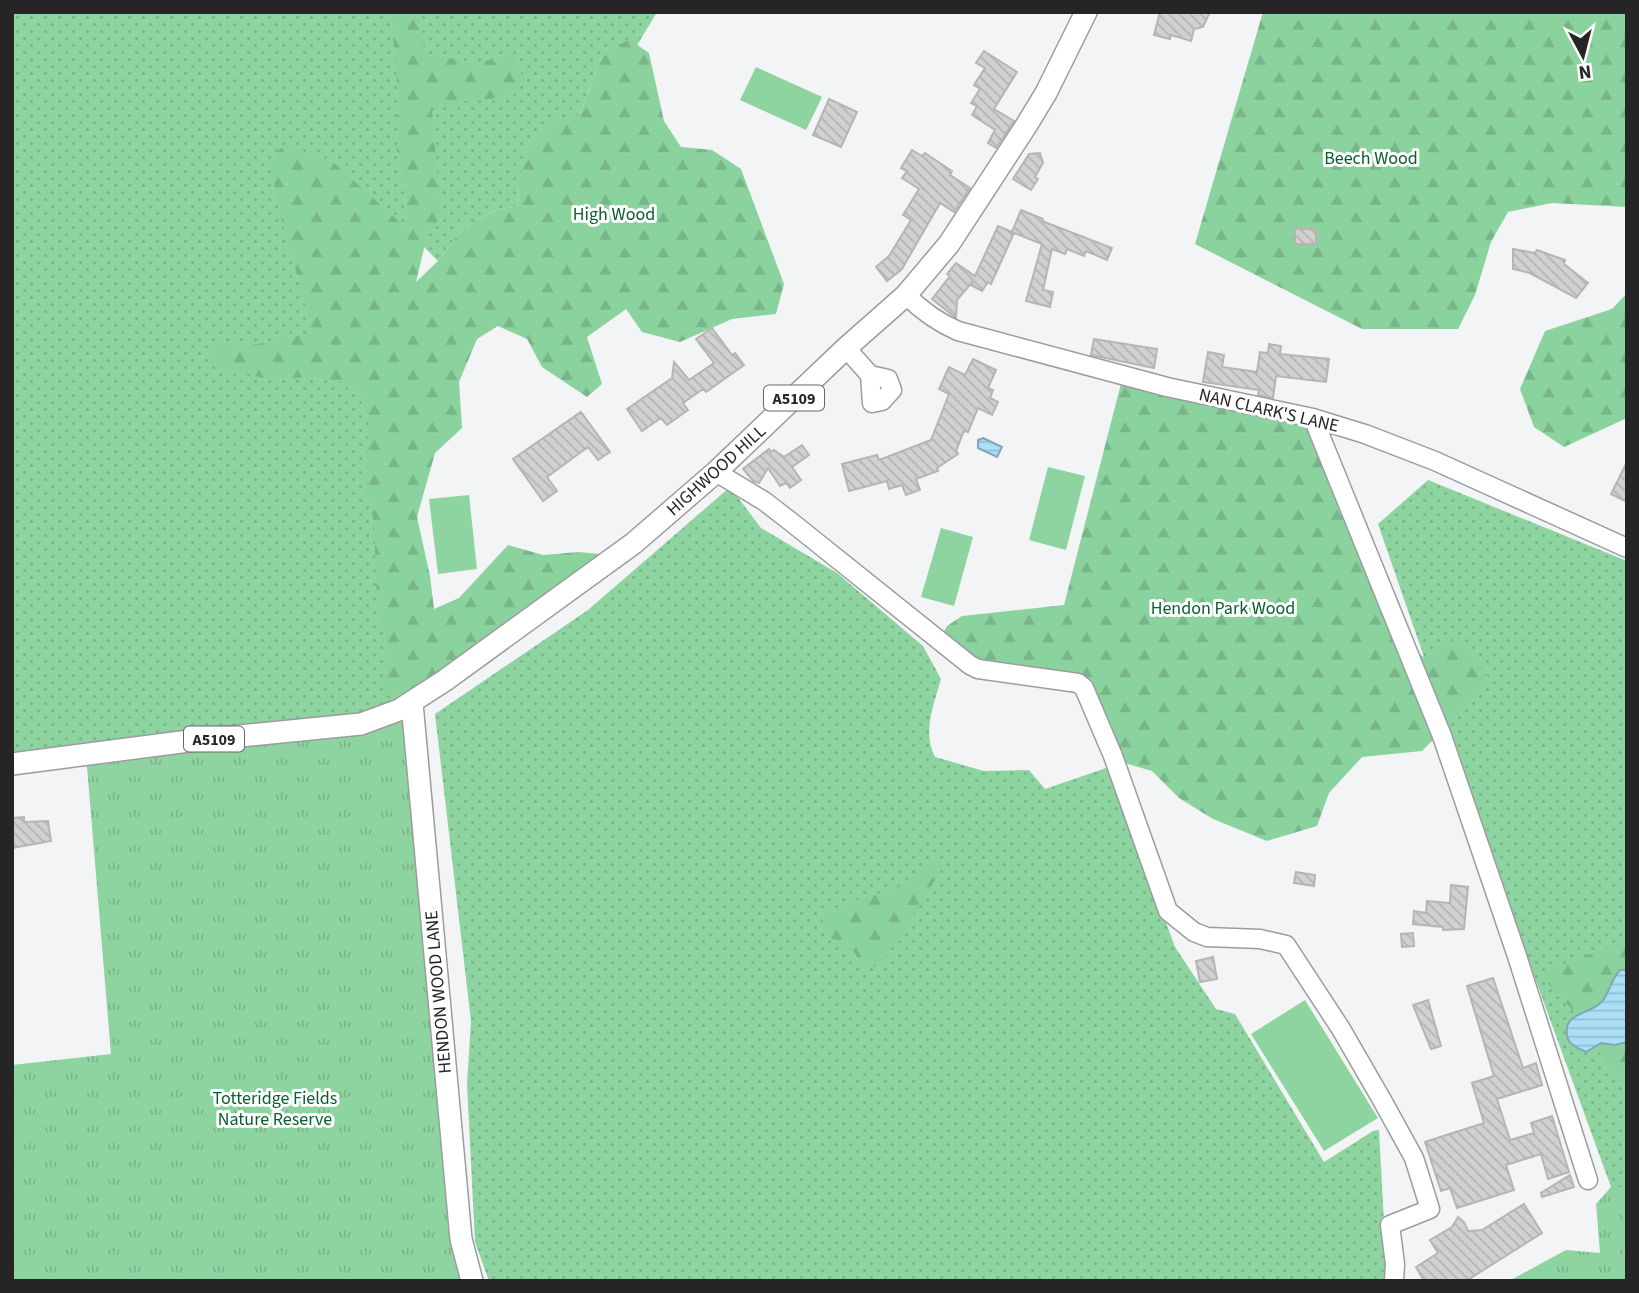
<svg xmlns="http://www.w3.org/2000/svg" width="1639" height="1293" viewBox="0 0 1639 1293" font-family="'Source Sans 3',sans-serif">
  <defs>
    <pattern id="grass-dots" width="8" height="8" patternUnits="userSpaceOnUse" patternTransform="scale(1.75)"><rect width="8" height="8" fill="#8ed4a0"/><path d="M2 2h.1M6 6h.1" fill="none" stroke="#7ab68a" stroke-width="1.8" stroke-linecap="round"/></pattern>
    <pattern id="forest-firs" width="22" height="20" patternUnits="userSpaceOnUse" patternTransform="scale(1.75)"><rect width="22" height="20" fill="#8bd39e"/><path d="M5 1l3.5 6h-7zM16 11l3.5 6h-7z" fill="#78b588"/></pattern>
    <pattern id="park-tufts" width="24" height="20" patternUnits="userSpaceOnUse" patternTransform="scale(1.75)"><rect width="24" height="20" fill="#8ed4a0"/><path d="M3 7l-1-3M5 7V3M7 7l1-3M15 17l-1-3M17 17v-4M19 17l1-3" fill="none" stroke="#7ab68a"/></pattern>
    <pattern id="water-rules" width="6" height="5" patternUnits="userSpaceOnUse" patternTransform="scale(1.75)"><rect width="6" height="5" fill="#aadff6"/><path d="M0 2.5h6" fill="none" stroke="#92bfd3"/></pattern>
    <pattern id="building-back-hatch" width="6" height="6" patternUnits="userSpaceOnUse" patternTransform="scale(1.75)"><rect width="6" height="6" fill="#d3d0d0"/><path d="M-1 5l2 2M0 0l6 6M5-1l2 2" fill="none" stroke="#b5b2b2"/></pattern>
  </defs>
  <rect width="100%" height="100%" fill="#f3f4f6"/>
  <path fill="url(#grass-dots)" d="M12 12H657L636 47 601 57 580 115 518 185 519 206 496 210 462 229 438 261 405 228 399 270 412 703 189 741 12 764Z
    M1428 480 1627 561V1281L1620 1226 1611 1187 1444 728 1488 677 1424 657 1378 524Z
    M730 487 761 528 837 573 923 646 941 679C934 704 922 733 935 757L984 771 1029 770 1045 789 1109 767 1175 947 1216 1009 1235 1014 1324 1162 1373 1131 1379 1130 1384 1223 1390 1281H489L475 1242 467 1084 471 1021 435 714 588 610Z"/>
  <path fill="url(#forest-firs)" d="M391 12H420L424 52 474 65 500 56 513 55 523 77 516 94 484 100 458 102 432 111 441 216 427 236 416 282 438 261 462 229 496 210 519 206 518 185 525 152 557 119 580 115 601 57 629 39 649 53 664 121 681 147 712 150 741 169 784 284 776 314 732 319 680 342 642 332 626 309 587 337 602 384 587 397 542 367 527 339 498 326 477 339 459 382 462 428 435 453 417 517 430 576 434 609 459 598 508 545 543 555 578 552 601 554 562 598 418 692 385 696 382 669 388 645 377 607 374 522 365 488 369 417 358 387 320 377 269 379 211 366 208 350C227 340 244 347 264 343 281 340 296 335 313 333L280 214 269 160 284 145 332 161 405 227 407 203 397 155 398 95Z
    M1263 12H1627V207L1552 203 1508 212 1491 242 1475 295 1458 329H1362L1195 244Z
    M1627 293V418L1564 447 1534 427 1520 389 1545 331 1612 309Z
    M1124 372 1313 418 1404 644 1424 657 1458 638 1488 677 1461 711 1422 751 1362 757 1329 793 1317 826 1267 841 1213 819 1179 798 1152 771 1114 760 1079 677 977 659 940 638 947 626 962 616 1064 605Z
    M937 857 942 862 938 875 913 915 908 931 889 951 881 965 870 968C859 963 858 954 849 948 838 939 822 939 820 922 837 899 868 900 893 888 911 880 921 867 937 857Z
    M1619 943 1627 945V1081L1624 1084 1608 1069 1586 1024 1539 974Z"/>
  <path fill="url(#park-tufts)" d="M412 703 472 1281H12V1065L111 1054 86 755 189 741Z
    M1611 1187H1627V1281H1509L1566 1250 1600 1253 1596 1204Z"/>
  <path fill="#8ed4a0" d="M756 67 822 97 806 130 740 100Z
    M1048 467 1085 476 1066 550 1029 540Z
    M469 495 477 569 438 574 429 499Z
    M941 528 973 537 954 606 921 597Z
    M1305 1000 1378 1118 1324 1151 1251 1034Z"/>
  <path fill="url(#water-rules)" stroke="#82a7b8" stroke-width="2" d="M983 438 1002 447 997 457 978 448V440Z
    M1620 970H1627V1042L1615 1045 1601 1043 1586 1052C1578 1048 1568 1045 1567 1035 1563 1011 1593 1015 1604 999 1611 989 1610 981 1620 970Z"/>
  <path fill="url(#building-back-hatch)" stroke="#b7b4b4" stroke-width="2" d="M1160 12H1210L1203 27 1194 29 1191 41 1171 35 1170 39 1154 35Z
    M984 51 1017 72 994 109 1014 121 996 148 988 143 995 130 972 115 977 106 971 103 980 89 974 85 985 68 976 63Z
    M829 99 857 112 841 147 813 135Z
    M912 150 922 156 925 153 952 171 950 175 970 188 954 212 940 203 902 269 887 281 876 267 889 256 911 220 903 215 919 189 902 178 907 171 901 168Z
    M1040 153 1043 163 1035 177 1038 179 1031 190 1013 179 1029 154Z
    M1021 210 1043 219 1042 221 1112 248 1107 260 1086 251 1084 256 1067 249 1065 254 1052 249 1043 290 1053 292 1050 307 1026 301 1042 244 1014 233 991 284 988 282 982 291 971 285 973 281 957 300 956 318 932 299 950 276 947 274 956 263 975 276 998 226 1012 232Z
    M1295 229H1316V244H1295Z
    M1513 249 1535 253 1537 250 1565 260 1564 264 1588 283 1576 298 1530 273 1513 269Z
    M712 328 732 355 735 353 744 365 706 392 703 389 683 403 688 410 667 425 661 418 642 431 627 409 672 378 674 362 689 380 714 363 696 339Z
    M1094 339 1157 349 1154 368 1091 355Z
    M1269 344 1281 346 1280 354 1329 359 1326 382 1276 376 1273 398 1258 395 1259 390 1203 382 1208 352 1224 355 1222 367 1257 372 1260 352 1268 353Z
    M973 359 996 370 988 388 993 390 990 398 998 402 992 415 978 408 968 432 964 431 956 451 958 454 937 468 938 471 916 479 920 490 906 495 902 485 889 489 887 481 849 491 842 464 877 455 879 460 931 440 949 394 939 389 949 367 965 375Z
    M581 412 610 452 598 460 588 447 547 477 557 491 543 501 513 459Z
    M802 445 809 455 792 467 801 480 790 488 786 483 780 486 768 468 759 483 753 481 743 469 769 449 771 452 774 450 784 457Z
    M1627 462V502L1611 494Z
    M24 817V822L48 821 51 841 12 848V818Z
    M1296 872 1315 875 1314 886 1294 883Z
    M1451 885 1468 887 1464 929 1443 930V927L1413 924 1414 911 1426 913 1427 901 1450 903Z
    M1413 933 1414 946 1402 947 1401 934Z
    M1213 957 1217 979 1200 982 1196 961Z
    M1493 978 1523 1068 1536 1063 1542 1085 1497 1099 1510 1140 1534 1133 1531 1123 1552 1116 1569 1172 1548 1179 1541 1154 1506 1165 1514 1190 1457 1208 1450 1188 1441 1191 1425 1142 1484 1123 1472 1083 1494 1076 1467 986Z
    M1428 1000 1441 1046 1431 1049 1413 1005Z
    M1570 1175 1574 1187 1542 1197 1541 1193Z
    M1524 1204 1542 1233 1466 1281H1424L1416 1267 1438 1253 1430 1240 1452 1227 1458 1217 1464 1222 1468 1231 1482 1230Z"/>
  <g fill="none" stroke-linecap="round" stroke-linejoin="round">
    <g stroke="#9b9c9e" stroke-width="21">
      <path id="minor" d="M906 295C922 311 937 322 958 331L1167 387 1313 418 1365 434 1435 461 1627 548
        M846 348 870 375 872 403 882 401 892 390 888 379 870 375
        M1313 418 1442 736 1517 956 1588 1180
        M716 472 764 501 790 521 970 665 978 669 1078 683 1084 688 1113 756 1168 911 1194 932 1207 937 1260 939 1286 945 1341 1029 1382 1100 1414 1158 1430 1209 1390 1225 1395 1264 1394 1281"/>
    </g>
    <g stroke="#9b9c9e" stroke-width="24">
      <path id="major" d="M412 703 461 1239 472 1281
        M12 764 189 741 361 724 399 710 444 681 634 543 716 472 846 348 906 295 949 244 1026 126 1046 93 1086 12"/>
    </g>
    <use href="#minor" stroke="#fff" stroke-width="18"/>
    <use href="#major" stroke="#fff" stroke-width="21"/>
  </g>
  <g text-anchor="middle" stroke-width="6" stroke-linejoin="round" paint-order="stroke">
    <g fill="#fff" stroke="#666667" stroke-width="2">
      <rect x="764" y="385.5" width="60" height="25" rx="5"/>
      <rect x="184" y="726.5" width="60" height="25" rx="5"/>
    </g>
    <g font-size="16" font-weight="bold" fill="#252526">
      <text x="794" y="404">A5109</text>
      <text x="214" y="745">A5109</text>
    </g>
    <g font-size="18" fill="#0a5e2f" stroke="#fff">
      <text x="1371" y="164">Beech Wood</text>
      <text x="614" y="220">High Wood</text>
      <text x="1223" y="614">Hendon Park Wood</text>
      <text x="275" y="1104">Totteridge Fields<tspan x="275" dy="21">Nature Reserve</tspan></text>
    </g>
    <g font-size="18" fill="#252526" stroke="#fff">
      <text transform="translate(1269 410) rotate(13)" y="6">NAN CLARK'S LANE</text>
      <text transform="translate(716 470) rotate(-42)" y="6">HIGHWOOD HILL</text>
      <text transform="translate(438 992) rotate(-95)" y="6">HENDON WOOD LANE</text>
    </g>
  </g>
  <rect width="1639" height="1293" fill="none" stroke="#252526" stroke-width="28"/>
  <g transform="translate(1583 56) rotate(173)" stroke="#ffffff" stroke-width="5" paint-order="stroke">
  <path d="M0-5L12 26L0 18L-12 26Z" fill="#252526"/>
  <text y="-10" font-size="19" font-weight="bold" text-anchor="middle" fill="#252526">N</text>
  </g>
</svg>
